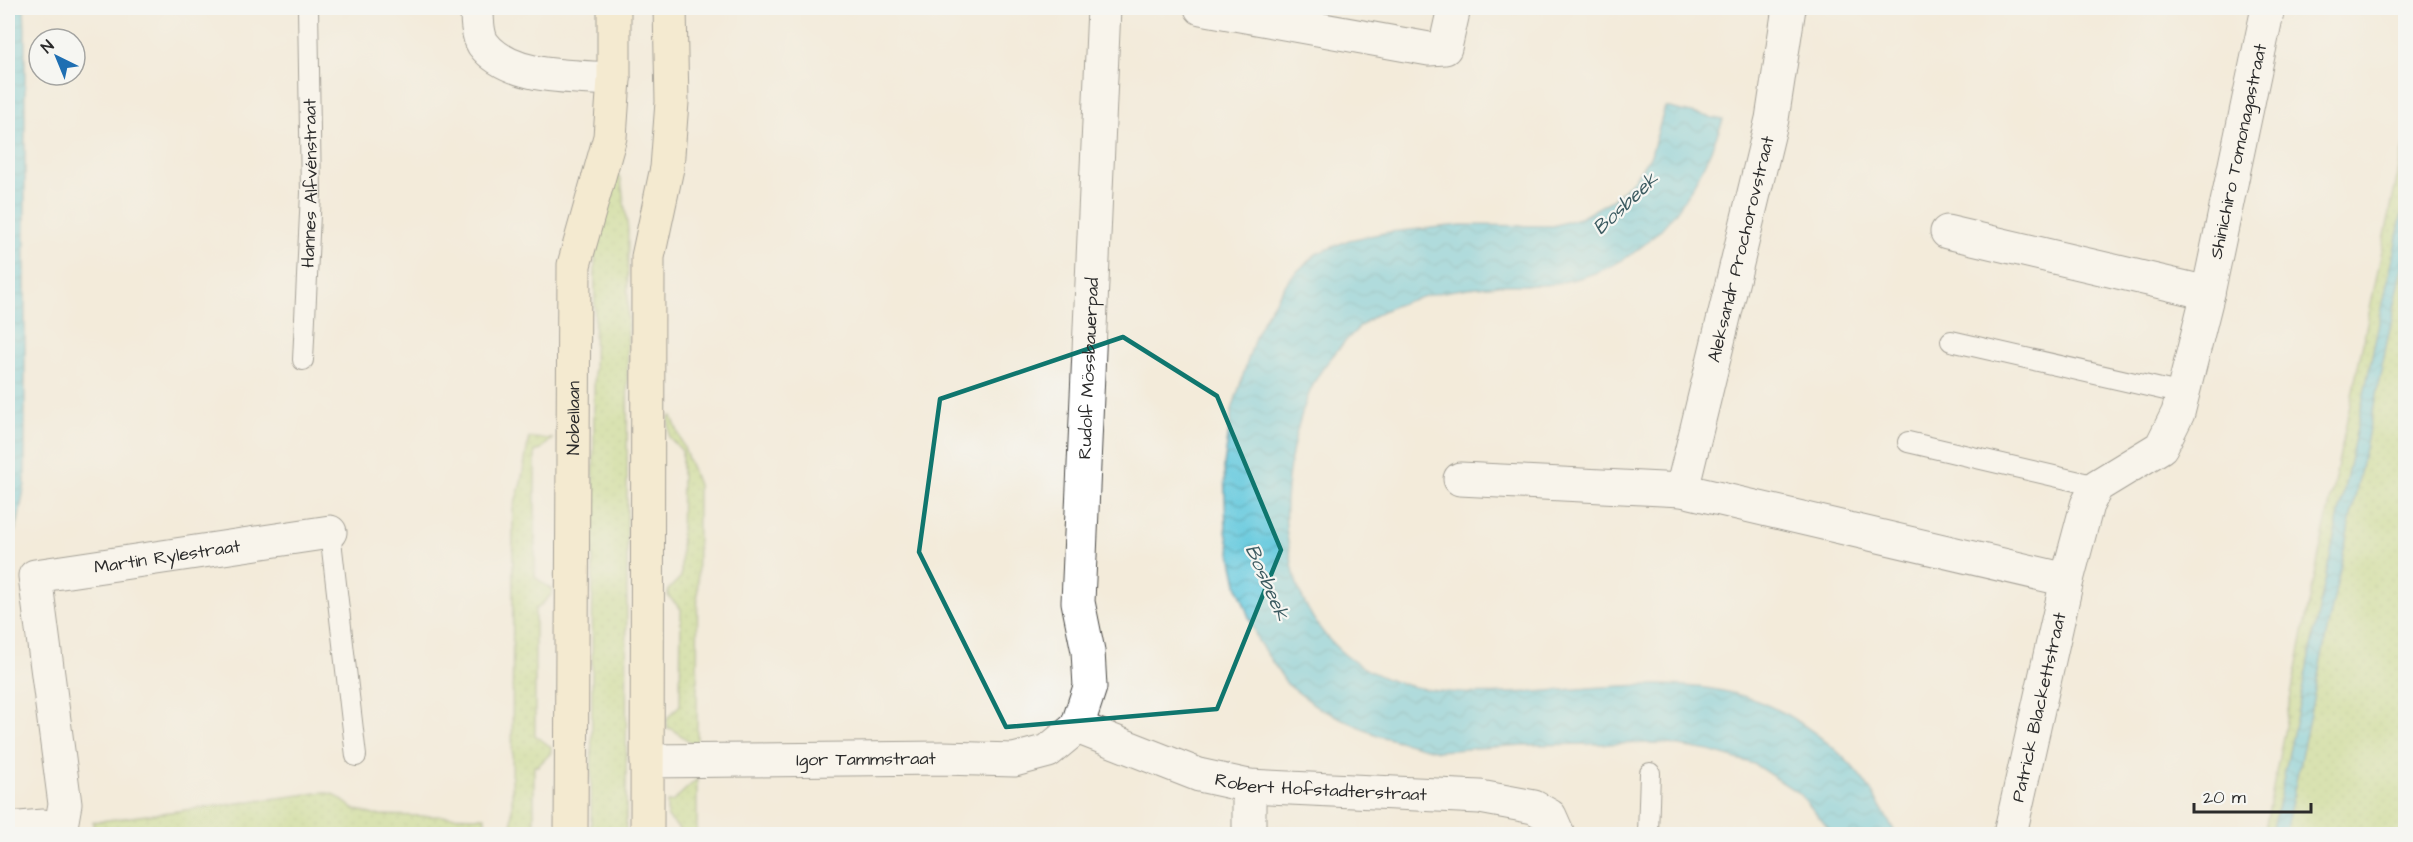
<svg xmlns="http://www.w3.org/2000/svg" width="2413" height="842" viewBox="0 0 2413 842" font-family="'Architects Daughter',sans-serif">
  <defs>
    <pattern id="grass-dots" width="8" height="8" patternUnits="userSpaceOnUse" patternTransform="scale(1.5)"><rect width="8" height="8" fill="#bad77e"/><path d="M2 2h.1M6 6h.1" fill="none" stroke="#a0b96d" stroke-width="1.8" stroke-linecap="round"/></pattern>
    <pattern id="water-waves" width="16" height="10" patternUnits="userSpaceOnUse" patternTransform="scale(1.5)"><rect width="16" height="10" fill="#60c8dd"/><path d="M0 5q4-4 8 0t8 0" fill="none" stroke="#4fa3b3"/></pattern>
  </defs>
  <rect width="100%" height="100%" fill="#f6f6f2"/>
  <filter id="ink" filterUnits="userSpaceOnUse"><feTurbulence type="fractalNoise" baseFrequency=".0167" numOctaves="2"/><feDisplacementMap in="SourceGraphic" scale="12" xChannelSelector="R" yChannelSelector="G"/><feConvolveMatrix kernelMatrix="1 2 1 2 8 2 1 2 1" color-interpolation-filters="sRGB"/></filter>
  <filter id="wash" filterUnits="userSpaceOnUse"><feTurbulence type="fractalNoise" baseFrequency=".008" numOctaves="4" result="noise"/><feDisplacementMap in="SourceGraphic" scale="24" xChannelSelector="R" yChannelSelector="G"/><feGaussianBlur stdDeviation="1.35" result="paint"/><feColorMatrix in="noise" values="0 0 0 0 0 0 0 0 0 0 0 0 0 0 0 0 0 1.4 0 .05"/><feComposite in="paint" operator="in"/></filter>
  <g filter="url(#wash)">
    <rect width="100%" height="100%" fill="#f3ebda"/>
    <path fill="url(#grass-dots)" stroke="#728154" stroke-width="1.5" d="M2405 139V199L2272 834H2264L2306 618Z
      M615 175 619 176 621 180 628 230 626 834H591L595 254 597 230Z
      M2405 255V834H2285Z
      M672 416 698 485 697 747 672 729 667 728V718L680 705 681 609 668 596V590L681 577 682 451 669 437V417Z
      M529 438 552 439 539 451H535V577L552 590 551 595 538 608 535 609V735L551 747V753L538 766H534V834H512L513 509 521 483Z
      M697 779V834H679V829L667 816V802H672Z
      M324 792 335 795 354 809 374 815 485 817V834H94L93 822Z"/>
    <path fill="url(#water-waves)" stroke="#467a84" stroke-width="1.5" d="M8 8H24L25 30V484L18 522 8 550Z
      M1665 107 1723 120C1695 196 1655 261 1571 280 1562 282 1552 285 1543 285 1529 286 1514 284 1500 285 1460 288 1417 294 1381 312 1358 324 1339 347 1324 367 1297 400 1279 499 1288 541 1291 557 1293 575 1299 590 1372 770 1608 650 1746 697 1793 712 1844 749 1871 791 1880 805 1888 820 1896 834H1833L1800 794 1754 764 1709 751 1662 743 1523 745 1438 751 1379 736 1319 708 1287 684 1258 641 1238 588 1226 531 1224 465 1232 410 1256 334 1269 310 1290 278 1316 254 1349 240 1389 232 1461 225 1553 226 1582 217 1612 200 1634 179 1651 155Z
      M2405 199V255L2285 834H2272Z"/>
  </g>
  <g filter="url(#ink)">
    <g fill="none" stroke-linecap="round" stroke-linejoin="round">
      <g stroke="#494845" stroke-width="22">
        <g id="lane">
          <path d="M1951 341 2183 394"/>
          <path id="s1" d="M303 360 311 193 308 8"/>
          <path d="M1908 442 2097 486"/>
          <path d="M330 532 356 756"/>
          <path d="M1648 834 1650 773"/>
        </g>
      </g>
      <g stroke="#494845" stroke-width="35">
        <g id="street">
          <path d="M477 8C477 19 477 34 483 44 510 80 574 76 614 79"/>
          <path d="M1201 8 1429 49 1445 48 1454 8"/>
          <path d="M1947 232 2208 293"/>
          <path d="M1460 479 1682 490 2067 580"/>
          <path id="s2" d="M1682 490 1772 119 1789 8"/>
          <path id="s3" d="M1077 727 1090 687 1088 651 1078 602 1104 8"/>
          <path id="s4" d="M1077 727 1199 775 1249 786 1480 797 1534 807 1550 816 1558 834"/>
          <path id="s5" d="M647 761 943 758 1014 760 1048 751 1077 727"/>
          <path d="M1249 786V834"/>
          <path d="M8 829 43 826 60 832"/>
          <path id="s6" d="M60 832 65 804 35 576 330 532"/>
          <path id="s7" d="M2010 834 2067 580 2087 505 2097 486 2161 447 2178 413 2208 293 2268 8"/>
        </g>
      </g>
      <g stroke="#494845" stroke-width="35">
        <g id="secondary">
          <path id="s8" d="M571 834 574 265 610 137 614 79V8"/>
          <path d="M647 834 648 257 667 168 672 102 670 8"/>
        </g>
      </g>
      <use href="#lane" stroke="#fff" stroke-width="20"/>
      <use href="#street" stroke="#fff" stroke-width="33"/>
      <use href="#secondary" stroke="#f7e8c3" stroke-width="33"/>
    </g>
  </g>
  <path d="M0 0H2413V842H0ZM1123 337 1217 396 1281 550 1217 709 1006 727 919 552 940 399Z" fill="#f3ebda" fill-opacity=".55" fill-rule="evenodd"/>
  <path fill="none" stroke="#0f766e" stroke-width="4.5" stroke-linejoin="round" d="M1123 337 1217 396 1281 550 1217 709 1006 727 919 552 940 399Z"/>
  <g text-anchor="middle" stroke-width="4.5" stroke-linejoin="round" paint-order="stroke">
    <g font-size="18" fill="#2b2b2b" stroke="#f6f6f2">
      <text dy="6" stroke="none"><textPath href="#s7" startOffset="741">Shinichiro Tomonagastraat</textPath></text>
      <text dy="6" stroke="none"><textPath href="#s1" startOffset="177">Hannes Alfvénstraat</textPath></text>
      <text dy="6" stroke="none"><textPath href="#s2" startOffset="248">Aleksandr Prochorovstraat</textPath></text>
      <text dy="6" stroke="none"><textPath href="#s3" startOffset="362">Rudolf Mössbauerpad</textPath></text>
      <text dy="6" stroke="none"><textPath href="#s8" startOffset="416">Nobellaan</textPath></text>
      <text dy="6" stroke="none"><textPath href="#s6" startOffset="392">Martin Rylestraat</textPath></text>
      <text dy="6" stroke="none"><textPath href="#s7" startOffset="130">Patrick Blackettstraat</textPath></text>
      <text dy="6" stroke="none"><textPath href="#s5" startOffset="219">Igor Tammstraat</textPath></text>
      <text dy="6" stroke="none"><textPath href="#s4" startOffset="254">Robert Hofstadterstraat</textPath></text>
    </g>
    <g font-size="20" font-style="italic" fill="#3b5a60" stroke="#f6f6f2">
      <text transform="translate(1625 203) rotate(-43)" y="7">Bosbeek</text>
      <text transform="translate(1268 582) rotate(66)" y="7">Bosbeek</text>
    </g>
  </g>
  <rect width="2413" height="842" fill="none" stroke="#f6f6f2" stroke-width="30"/>
  <g transform="translate(57 57) rotate(317)"><circle r="28" fill="#f6f6f2" stroke="#a5a5a2" stroke-width="1.5"/>
  <path d="M0-4.5L10 22L0 15L-10 22Z" fill="#1f6fb2"/>
  <text y="-9" font-size="16" font-weight="bold" text-anchor="middle" fill="#2b2b2b">N</text>
  </g>
  <path d="M2194 803v9h117v-9" fill="none" stroke="#2b2b2b" stroke-width="3"/>
  <text x="2203" y="803" font-size="18" fill="#2b2b2b" stroke="#f6f6f2" stroke-width="4.5" paint-order="stroke">20 m</text>
</svg>
